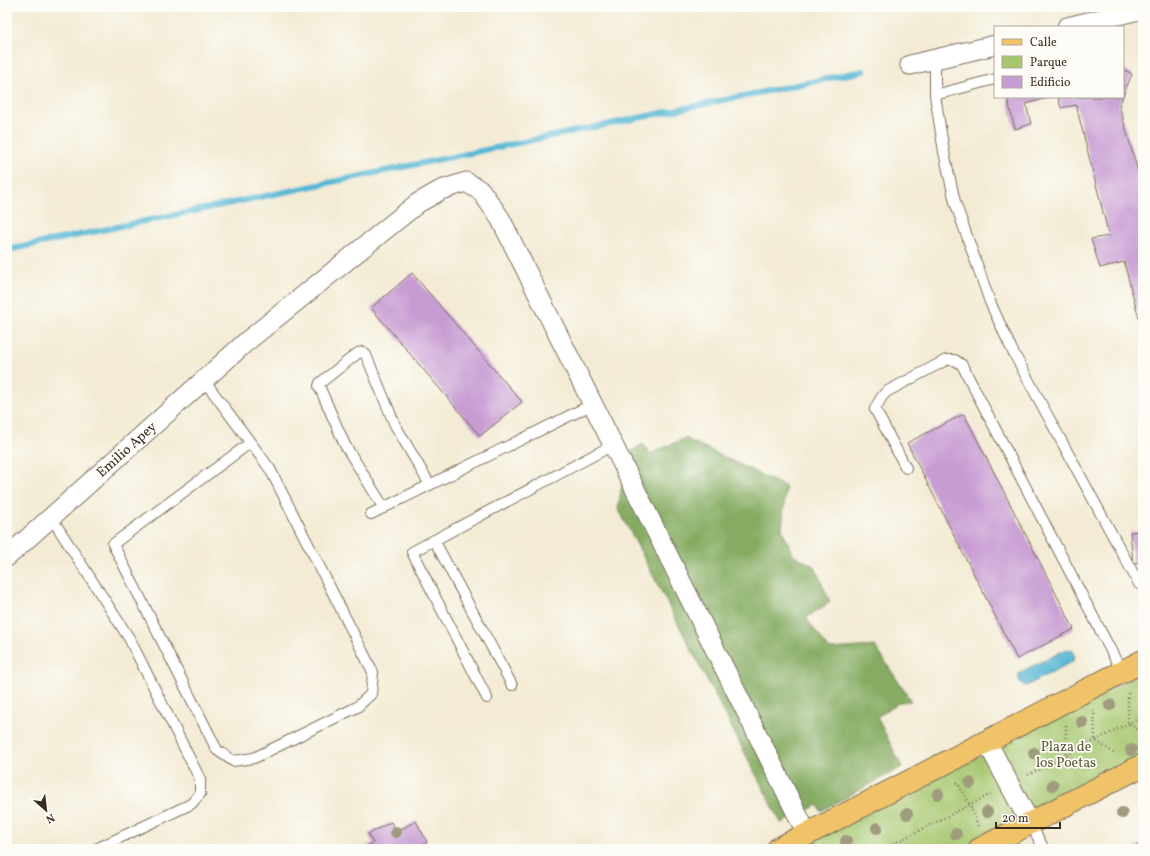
<svg xmlns="http://www.w3.org/2000/svg" width="1150" height="856" viewBox="0 0 1150 856" font-family="Vollkorn,serif">
  <rect width="100%" height="100%" fill="#fdfcf7"/>
  <filter id="ink" filterUnits="userSpaceOnUse"><feTurbulence type="fractalNoise" baseFrequency=".025" numOctaves="2"/><feDisplacementMap in="SourceGraphic" scale="8" xChannelSelector="R" yChannelSelector="G"/><feConvolveMatrix kernelMatrix="1 2 1 2 8 2 1 2 1" color-interpolation-filters="sRGB"/></filter>
  <filter id="wash" filterUnits="userSpaceOnUse"><feTurbulence type="fractalNoise" baseFrequency=".012" numOctaves="4" result="noise"/><feDisplacementMap in="SourceGraphic" scale="16" xChannelSelector="R" yChannelSelector="G"/><feGaussianBlur stdDeviation="0.9" result="paint"/><feColorMatrix in="noise" values="0 0 0 0 0 0 0 0 0 0 0 0 0 0 0 0 0 1.4 0 .05"/><feComposite in="paint" operator="in"/></filter>
  <g filter="url(#wash)">
    <rect width="100%" height="100%" fill="#f3ebd4"/>
    <path fill="#a7c76f" stroke="#717846" d="M1143 672V757L965 849H799Z"/>
    <path fill="#85ac62" stroke="#606b40" d="M685 438 786 487 782 529 793 554 815 567 830 602 806 618 829 649 875 646 911 701 900 702 877 717 902 767 821 811 818 805 781 823 618 508 627 454 643 444 650 454Z"/>
    <path fill="#56b8d5" stroke="#48717a" d="M1067 649 1073 651 1075 657 1073 661 1026 686C1020 683 1018 680 1019 673Z"/>
    <g fill="none" stroke-linecap="round" stroke-linejoin="round">
      <path stroke="#56b8d5" stroke-width="6" d="M7 250 863 71"/>
    </g>
    <g id="blocks">
      <path fill="#c79cd3" d="M1123 69 1132 74 1123 96Z
        M1007 97H1051L1026 104 1031 124 1015 129Z
        M1058 97H1123L1119 105 1143 189V334L1124 262 1100 268 1091 239 1109 236 1076 105 1061 108Z
        M412 273 522 402 480 436 371 308Z
        M964 414 1074 629 1017 659 907 443Z
        M1143 531V562L1133 563 1130 532Z
        M416 821 427 842 421 846 422 849H361L373 843 368 834 391 822 396 832Z
        M1143 842V849H1131Z"/>
    </g>
  </g>
  <g filter="url(#ink)">
    <use href="#blocks" fill-opacity="0" stroke="#7b6e5e" stroke-width="1"/>
    <g fill="none" stroke-linecap="round" stroke-linejoin="round">
      <g stroke="#7b6e5e" stroke-width="12">
        <path id="lane" d="M935 59V95L944 152 955 202 990 302 1012 350 1139 584 1143 586
          M935 95 995 79
          M204 380 270 469 373 672 371 694 357 707 254 758 233 761 217 750 113 544 250 443
          M906 468 875 409 881 398 886 392 946 360H955L962 365 1122 672
          M384 508 345 445 319 386 320 383 358 353 363 352 366 355 395 425 430 485
          M371 514 593 404
          M51 517 129 638 200 779V794L191 804 96 849
          M434 540 512 685
          M487 698 412 552 613 445
          M1030 823 1044 849"/>
      </g>
      <g stroke="#7b6e5e" stroke-width="21">
        <path id="street" d="M1067 27 1143 9
          M910 65 995 45
          M7 557 246 342 418 203 441 190 466 182 481 191 500 218 807 834
          M987 742 1030 823"/>
      </g>
      <g stroke="#7b6e5e" stroke-width="24">
        <path id="primary" d="M778 849 1143 661
          M980 849 1143 765"/>
      </g>
      <path stroke="#7b6e5e" stroke-width="2.5" stroke-dasharray="1 3" stroke-linecap="butt" d="M1128 693V723L1143 733
        M1094 710 1095 740 1115 754
        M1066 725 1065 755 1088 769
        M1028 775 1143 716
        M957 782 970 805 978 826
        M883 849 991 794
        M950 849 958 845"/>
      <use href="#lane" stroke="#fff" stroke-width="10"/>
      <use href="#street" stroke="#fff" stroke-width="19"/>
      <use href="#primary" stroke="#f1c369" stroke-width="22"/>
    </g>
    <g fill="#9f9b7d">
      <circle cx="1110" cy="705" r="6"/>
      <circle cx="1082" cy="722" r="6"/>
      <circle cx="1131" cy="750" r="6"/>
      <circle cx="1034" cy="753" r="6"/>
      <circle cx="970" cy="783" r="6"/>
      <circle cx="1053" cy="785" r="6"/>
      <circle cx="938" cy="794" r="6"/>
      <circle cx="987" cy="812" r="6"/>
      <circle cx="1122" cy="813" r="6"/>
      <circle cx="907" cy="814" r="6"/>
      <circle cx="877" cy="828" r="6"/>
      <circle cx="396" cy="832" r="6"/>
      <circle cx="956" cy="834" r="6"/>
      <circle cx="846" cy="841" r="6"/>
    </g>
  </g>
  <g text-anchor="middle" stroke-width="3.5" stroke-linejoin="round" paint-order="stroke">
    <g font-size="14" fill="#3b2a1e" stroke="#fdfcf7">
      <text transform="translate(126 449) rotate(-42)" y="5">Emilio Apey</text>
    </g>
    <g font-size="14" fill="#5b5936" stroke="#fdfcf7">
      <text x="1066" y="751">Plaza de<tspan x="1066" dy="16">los Poetas</tspan></text>
    </g>
  </g>
  <rect width="1150" height="856" fill="none" stroke="#fdfcf7" stroke-width="24"/>
  <rect x="994" y="26" width="130" height="72" fill="#fdfcf7" stroke="#afa8a0"/>
  <rect x="1002" y="39" width="20" height="6" fill="#f1c369" stroke="#afa8a0"/>
  <text x="1030" y="46" font-size="12" fill="#3b2a1e">Calle</text>
  <rect x="1002" y="56" width="20" height="12" fill="#a7c76f" stroke="#afa8a0"/>
  <text x="1030" y="66" font-size="12" fill="#3b2a1e">Parque</text>
  <rect x="1002" y="76" width="20" height="12" fill="#c79cd3" stroke="#afa8a0"/>
  <text x="1030" y="86" font-size="12" fill="#3b2a1e">Edificio</text>
  <g transform="translate(46 810) rotate(152)" stroke="#fdfcf7" stroke-width="3" paint-order="stroke">
  <path d="M0-3L7 15L0 10L-7 15Z" fill="#3b2a1e"/>
  <text y="-6" font-size="11" font-weight="bold" text-anchor="middle" fill="#3b2a1e">N</text>
  </g>
  <path d="M996 822v6h64v-6" fill="none" stroke="#3b2a1e" stroke-width="2"/>
  <text x="1002" y="822" font-size="12" fill="#3b2a1e" stroke="#fdfcf7" stroke-width="3" paint-order="stroke">20 m</text>
</svg>
